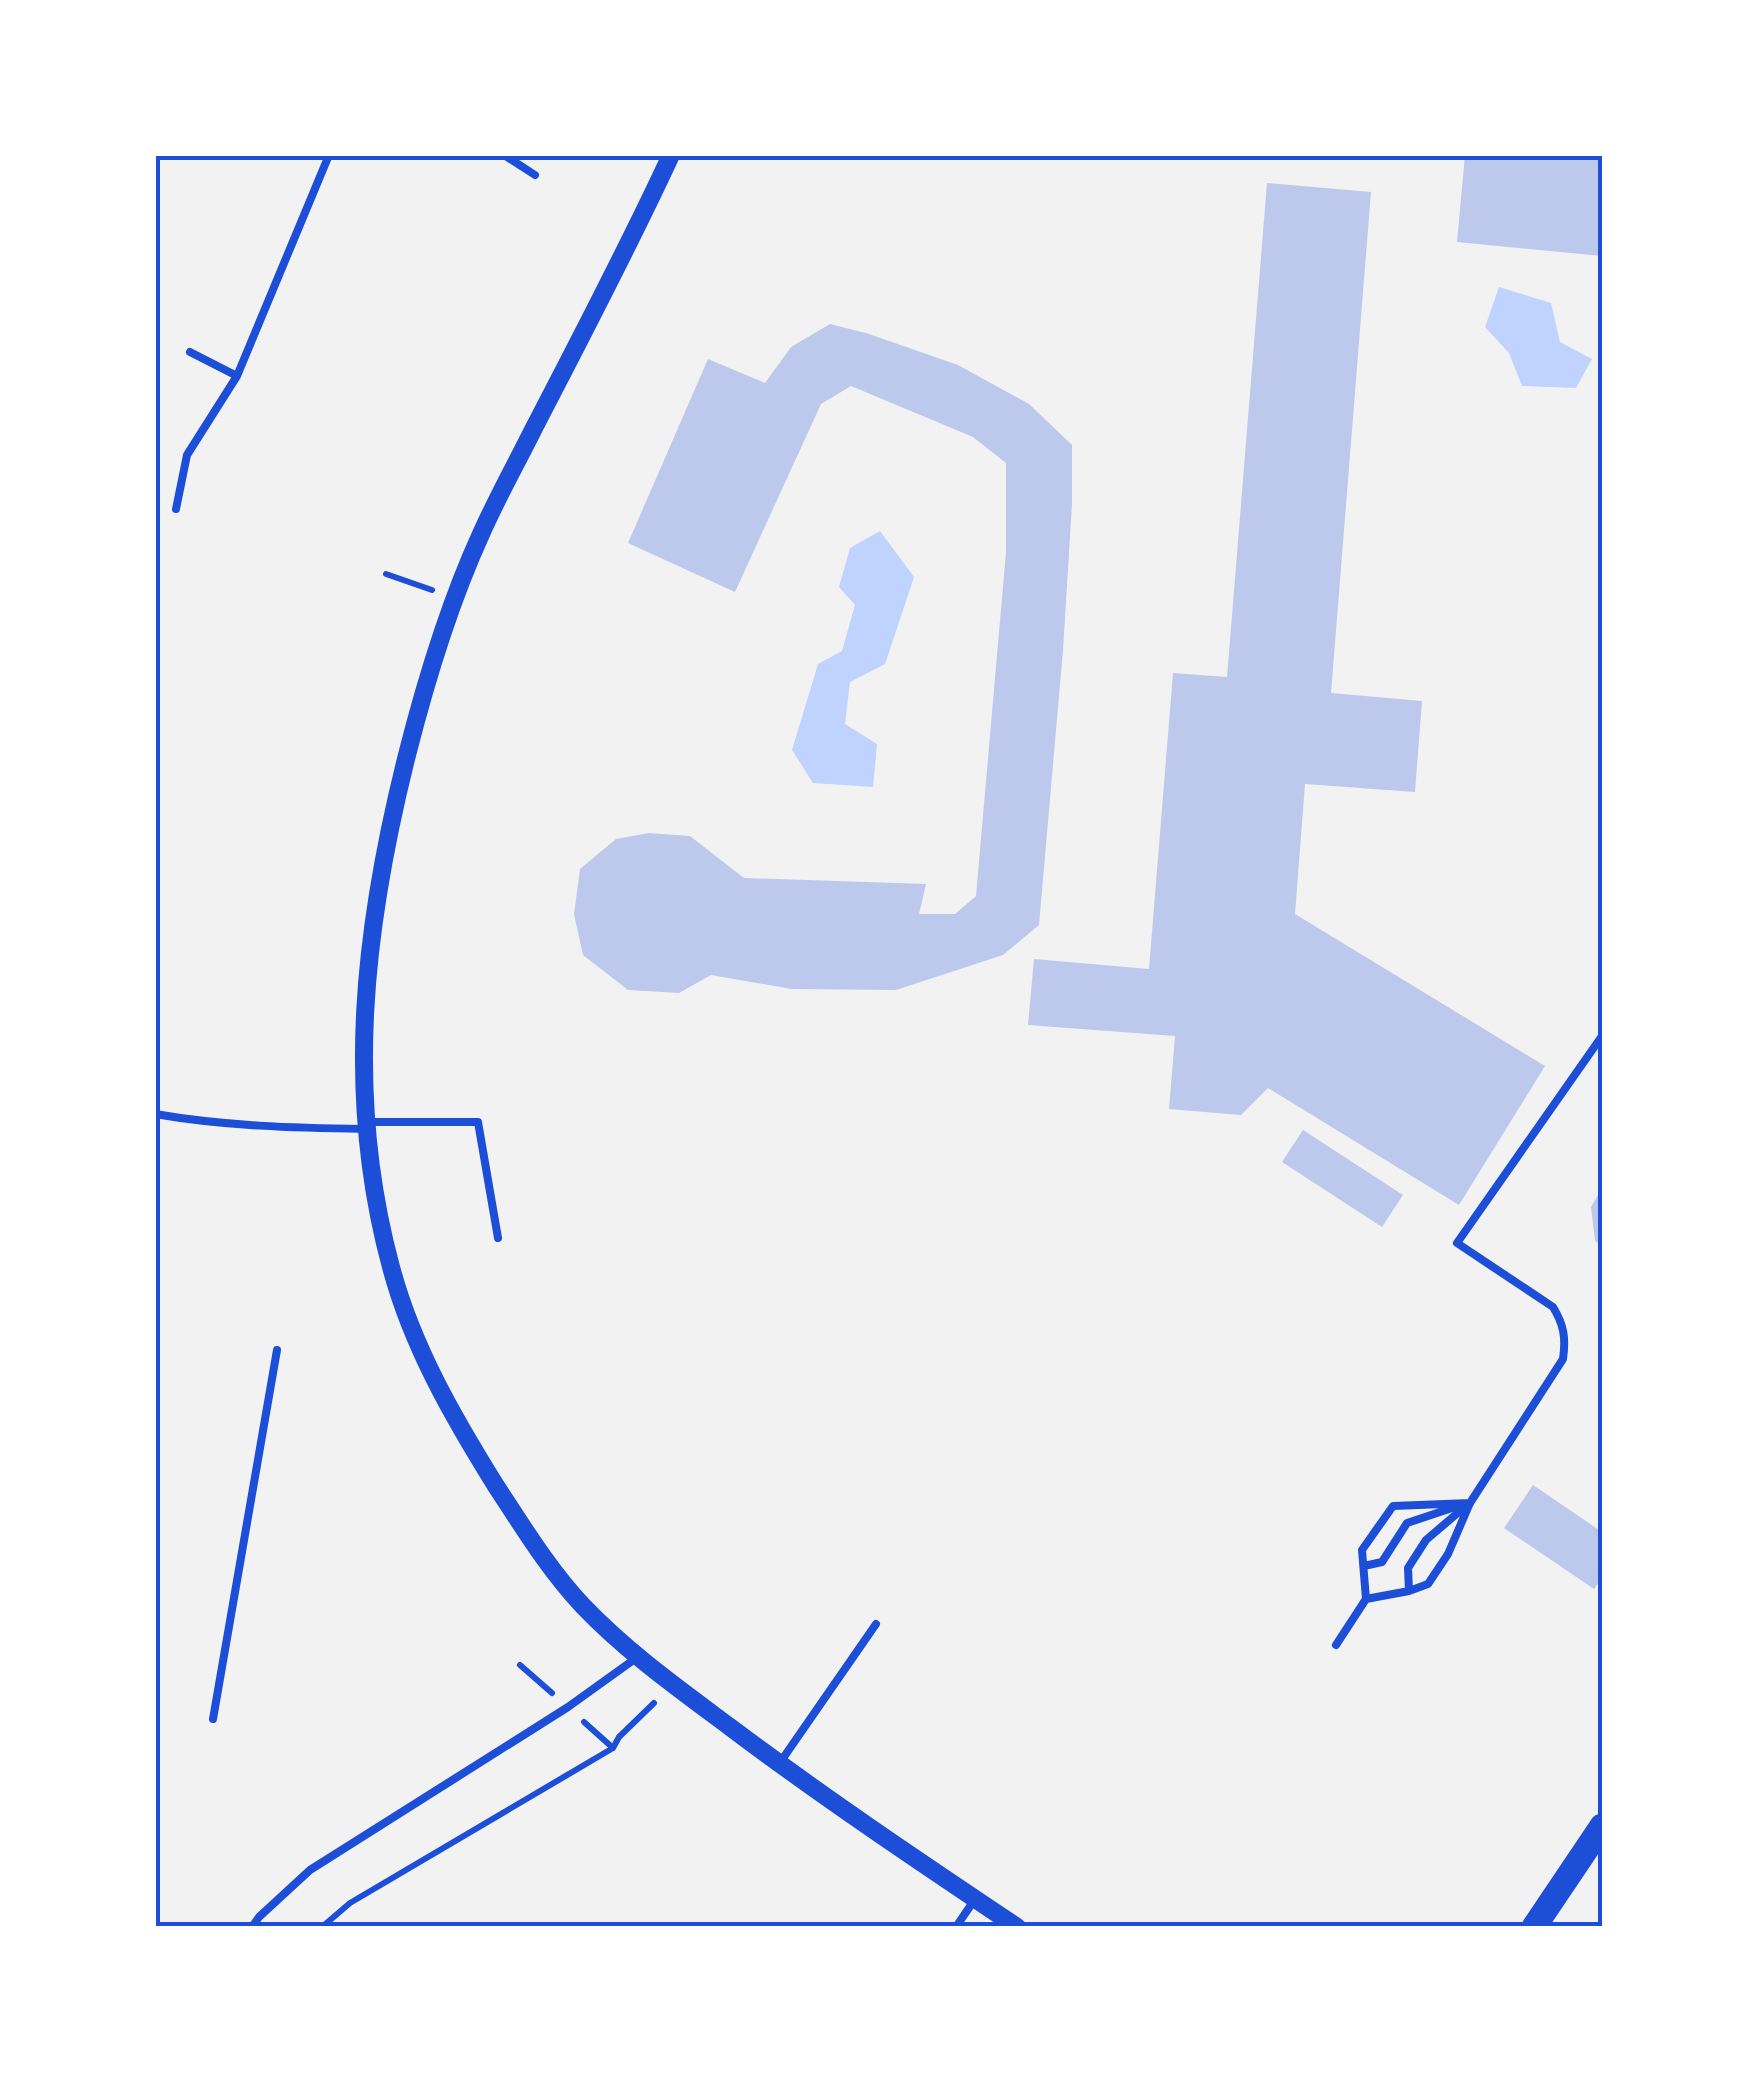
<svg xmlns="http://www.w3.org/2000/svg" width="1757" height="2082" viewBox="0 0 1757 2082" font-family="'DejaVu Sans',sans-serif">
  <rect width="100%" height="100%" fill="#f2f2f2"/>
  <path fill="#bfd3fe" d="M1499 287 1551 303 1560 342 1592 359 1576 388 1522 386 1509 353 1485 327Z
    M880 531 914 577 885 664 850 682 845 724 877 744 873 787 813 783 792 750 818 664 842 651 855 605 839 587 850 548Z"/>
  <path fill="#bdc9ec" d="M1465 155H1602V256L1457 242Z
    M1267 183 1371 192 1331 693 1422 701 1415 792 1305 784 1295 914 1545 1066 1459 1205 1268 1088 1241 1115 1169 1109 1175 1036 1028 1025 1034 959 1149 969 1173 673 1227 677Z
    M830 324 866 333 958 365 1029 404 1072 445V504L1063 650 1039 925 1003 955 896 990 792 989 711 975 679 993 628 990 583 955 574 914 580 869 616 839 649 833 690 836 744 878 926 884 919 914H955L976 896 1006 552V463L973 437 851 386 821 404 735 592 628 543 708 359 765 383 791 347Z
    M1303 1130 1403 1195 1382 1227 1282 1162Z
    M1602 1188V1245L1595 1241 1591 1207Z
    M1533 1485 1602 1532V1577L1594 1589 1504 1528Z"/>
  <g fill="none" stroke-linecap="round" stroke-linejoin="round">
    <path stroke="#1d4ed8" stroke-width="6" d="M386 574 432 590
      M520 1665 552 1693
      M584 1722 613 1748
      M322 1927 350 1903 613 1748 619 1737 654 1703"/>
    <path stroke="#1d4ed8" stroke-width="8" d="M504 155 535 175
      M190 352 237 376
      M176 509 187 455 237 376 329 155
      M155 1114C224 1126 295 1128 365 1129
      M366 1122H478L498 1238
      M1364 1566 1382 1562 1407 1523 1461 1505
      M1409 1591 1408 1568 1426 1540 1467 1505
      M1366 1599 1409 1591 1428 1584 1448 1554 1470 1503 1563 1359C1566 1338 1564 1325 1553 1307L1457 1243 1602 1036
      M1336 1645 1366 1599 1362 1550 1393 1506 1470 1503
      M213 1719 277 1350
      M779 1764 876 1624
      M252 1927 259 1917 310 1870 568 1707 639 1656
      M956 1927 975 1899"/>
    <path stroke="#1d4ed8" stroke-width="18" d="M671 155C628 248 580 339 533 430 516 464 497 498 481 534 449 604 426 680 407 755 364 926 344 1094 391 1267 412 1346 453 1417 496 1486 523 1527 549 1570 583 1606 627 1652 679 1689 730 1727 823 1797 920 1862 1017 1927"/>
    <path stroke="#1d4ed8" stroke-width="25" d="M1534 1927 1602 1826"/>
  </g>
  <rect width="1757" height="2082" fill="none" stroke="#ffffff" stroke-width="315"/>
  <rect x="158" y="158" width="1442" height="1766" fill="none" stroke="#1d4ed8" stroke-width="4"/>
</svg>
